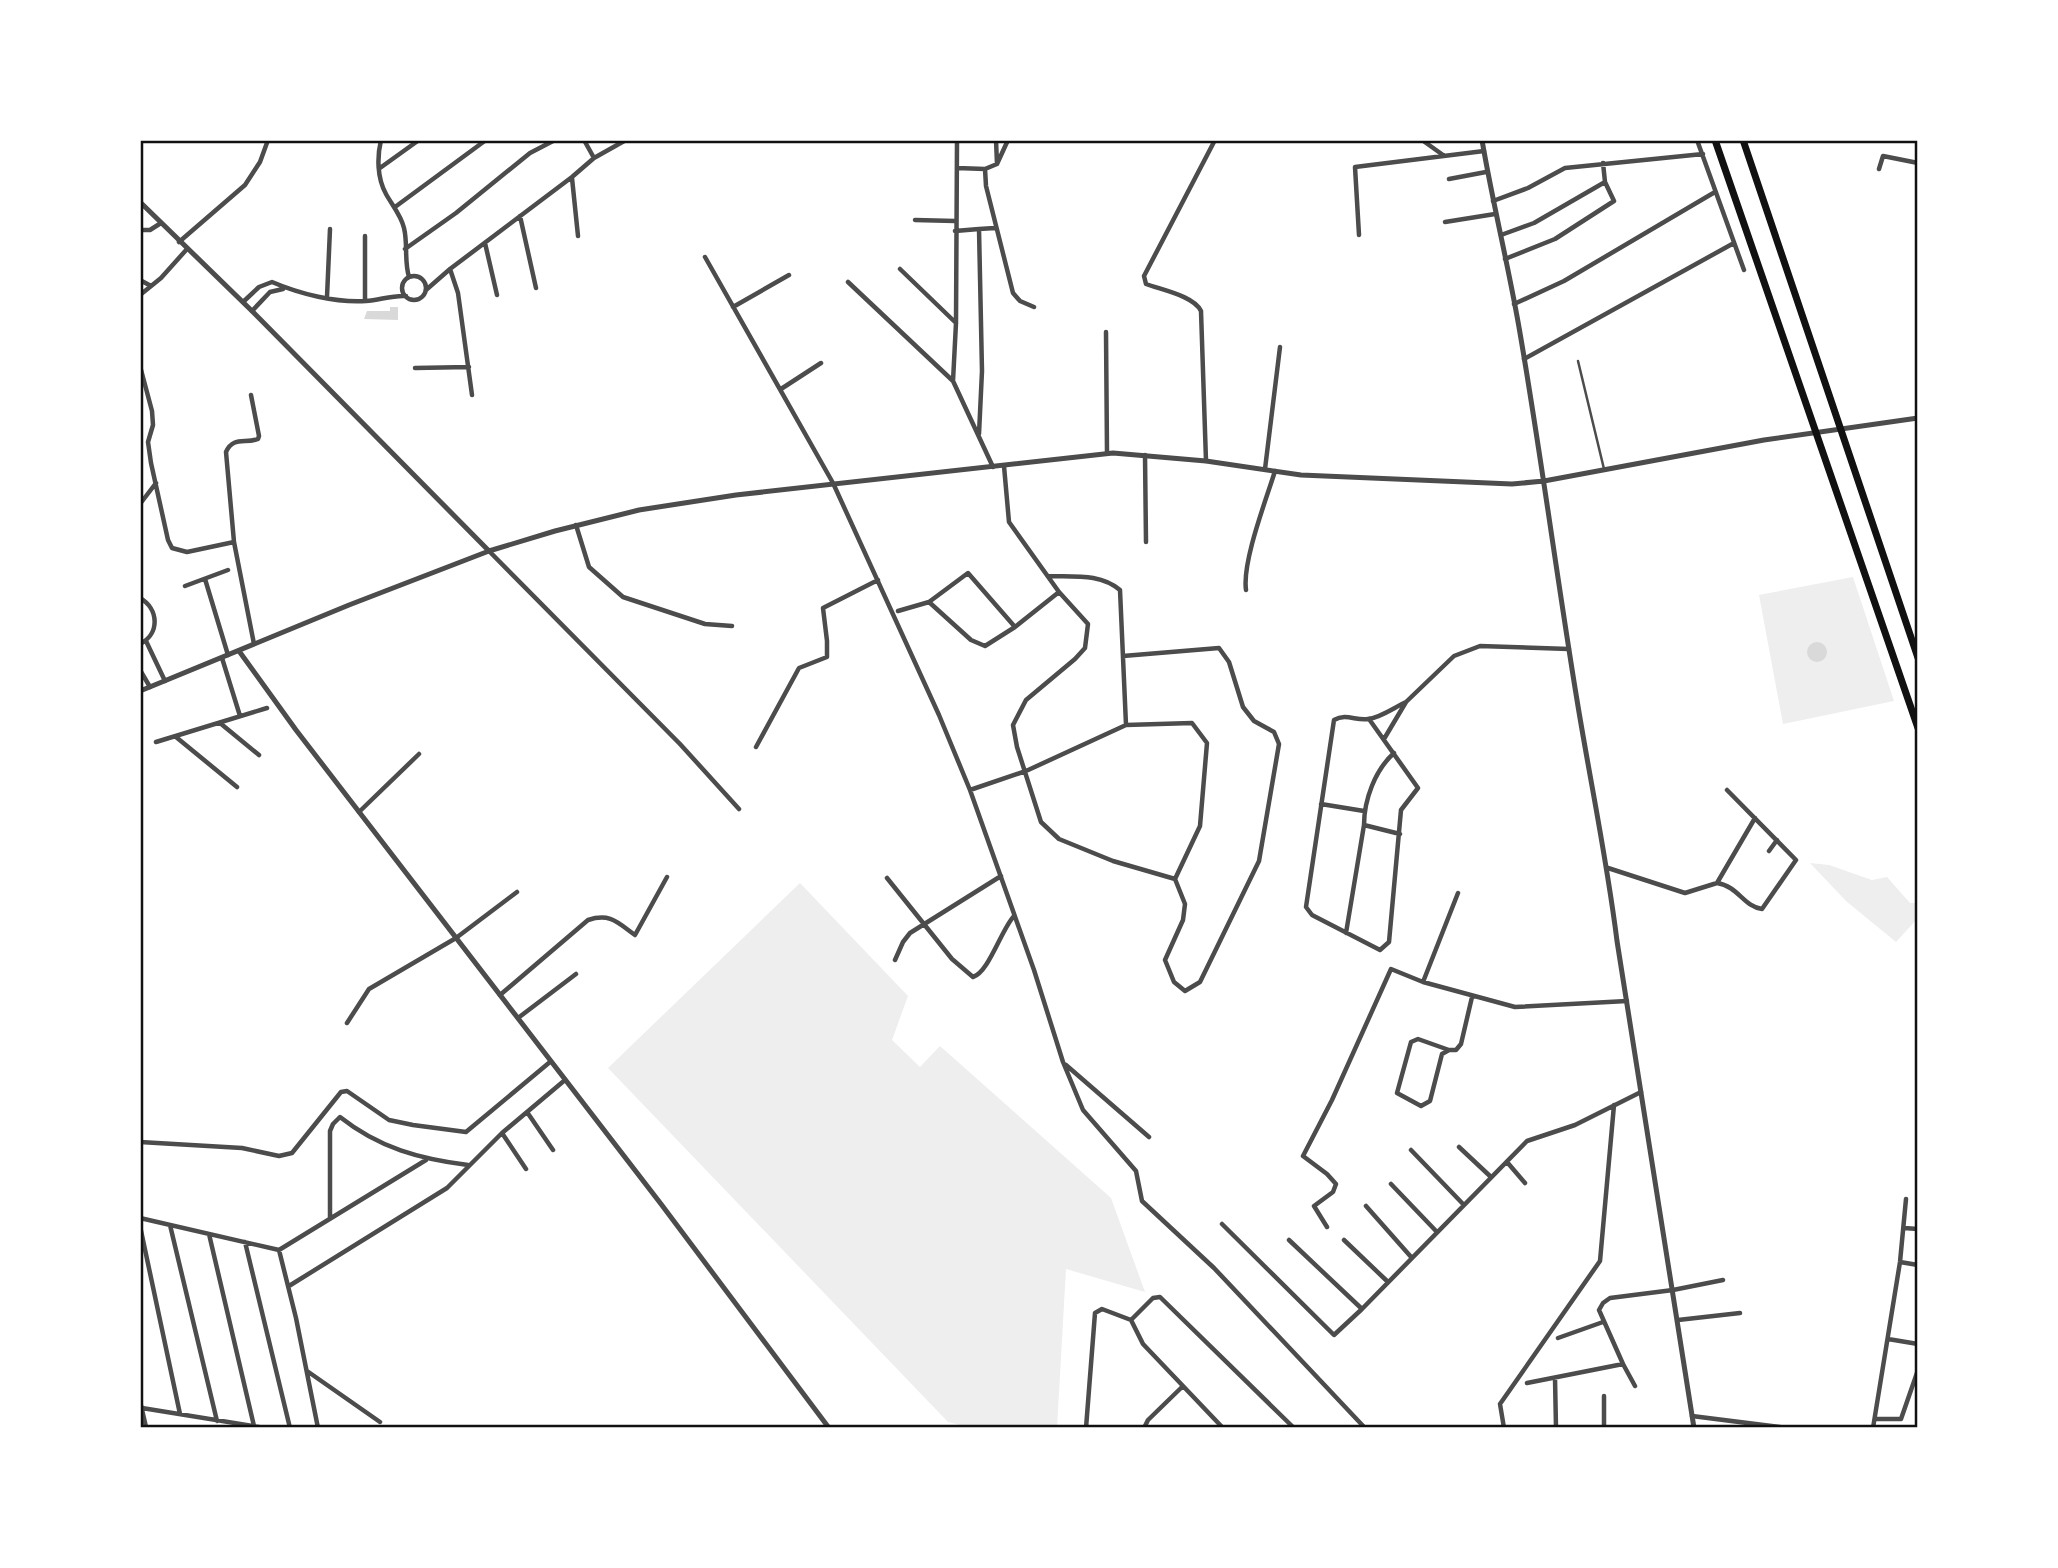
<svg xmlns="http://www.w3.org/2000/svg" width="2058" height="1568" viewBox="0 0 2058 1568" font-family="'Titillium Web',sans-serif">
  <rect width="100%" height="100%" fill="#fff"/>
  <path fill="#eee" d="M1853 577 1894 701 1783 724 1759 595Z
    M1810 863 1829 865 1872 880 1887 877 1910 903H1918V918L1896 942 1846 901Z
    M800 883 908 996 892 1040 920 1067 940 1046 1111 1198 1145 1292 1066 1269 1057 1428H972L948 1422 608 1068Z"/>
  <path fill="#d9d9d9" d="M390 307H398V320L364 319 367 311H390Z
    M1807 652a10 10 0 1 1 20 0a10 10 0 1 1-20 0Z"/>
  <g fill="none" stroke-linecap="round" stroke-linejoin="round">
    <path stroke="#4c4c4c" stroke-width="2.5" d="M1578 361 1604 469"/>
    <path stroke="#4c4c4c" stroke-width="4.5" d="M381 140C377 157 377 178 386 194 392 205 401 215 404 228 408 244 404 261 409 277
      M584 140 594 158
      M957 140 956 323 953 381 993 467
      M996 140 997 164
      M1008 140 997 164 985 169 986 186 1013 293 1020 301 1034 307
      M1422 140 1443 155
      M1697 140 1744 270
      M380 168 419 140
      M957 168 985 169
      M1879 169 1883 156 1918 163
      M572 178 578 236
      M1449 179 1486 172
      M1493 201 1528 188 1565 168 1703 154
      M395 207 486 140
      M520 216 536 288
      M915 220 955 221
      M1445 222 1495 214
      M979 229 995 228
      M140 230H150L161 223
      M955 231 979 229 982 371 979 434
      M1359 235 1355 167 1484 151
      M1501 235 1534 223 1605 182 1603 163
      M179 242 245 185 260 162 268 140
      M485 243 497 295
      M405 249 456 213 530 153 555 140
      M705 257 833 483 939 715 970 790 1034 970 1063 1062 1083 1110 1136 1171 1142 1201 1214 1268 1365 1428
      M1505 259 1555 239 1614 201 1605 182
      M450 269 458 293 472 395
      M900 269 956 323
      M402 288a12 12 0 1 1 24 0a12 12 0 1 1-24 0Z
      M140 280 151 286
      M848 282 953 381
      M426 290 450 269 572 177 594 158 626 140
      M140 295 161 278 187 249
      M327 297 330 229
      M365 301V236
      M243 302 259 287 272 282C300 294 336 303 366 301 380 300 392 295 406 296
      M1514 304 1564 281 1715 192
      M733 307 789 275
      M252 311 270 292 283 289
      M1106 332 1107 453
      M1524 359 1734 243
      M140 366 152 411 153 425 148 442 151 463 168 540 172 548 187 552 234 542
      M415 368 469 367
      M781 389 821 363
      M251 395 259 436 258 439C245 444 233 436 226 452L234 542 254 644
      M1145 455 1146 542
      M1206 461 1201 311C1194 296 1162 290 1146 284L1144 276 1215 140
      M1004 466 1009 522 1059 592 1088 624 1085 648 1075 659 1026 700 1013 725 1017 747 1041 822 1059 839 1113 861 1175 879
      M1265 469 1280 347
      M140 504 156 483
      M576 525 589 567 623 597 705 624 732 626
      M489 551 680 744 739 809
      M1048 576C1074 577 1100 573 1120 590L1126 725
      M205 579 228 655
      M185 586 228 570
      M1246 590C1242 562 1266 500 1275 471
      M140 598C159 609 160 634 140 644
      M929 602 971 640 985 646 1015 627 1059 592
      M898 611 929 602 968 573 1015 627
      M146 641 165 681
      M222 658 240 716
      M140 670 150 687
      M1369 719 1418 788 1401 810 1389 942 1380 950 1312 915 1306 907 1334 720C1346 713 1356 721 1368 719 1380 718 1395 707 1406 702
      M220 723 259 755
      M176 737 237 787
      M1384 739 1406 702 1454 656 1480 646 1569 649
      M156 742 267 708
      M756 747 799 668 827 657V641L823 608 878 580
      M970 790 1026 771 1126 725 1192 723 1207 743 1200 826 1175 879 1185 904 1183 920 1165 960 1174 982 1185 991 1200 982 1259 861 1279 744 1274 732 1254 721 1243 707 1229 662 1219 648 1123 656
      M1321 804 1364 811
      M359 812 419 754
      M1364 825 1400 834
      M1769 851 1777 840
      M1608 868 1685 893 1717 883C1738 886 1744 907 1762 909L1796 860 1727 790
      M887 878 952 959 973 977C989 972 1001 930 1014 916
      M1717 883 1755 818
      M1346 933 1364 825C1364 800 1375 770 1394 753
      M895 960 903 942 910 933 1001 876
      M1423 982 1458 893
      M500 995 588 920C610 913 617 922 635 935L667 877
      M518 1018 576 974
      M347 1023 369 989 456 938 517 892
      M1449 1050 1418 1039 1411 1042 1397 1093 1421 1106 1430 1101 1442 1054 1449 1050H1456L1461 1044 1472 997
      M1066 1065 1149 1137
      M527 1112 553 1150
      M502 1133 526 1169
      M140 1142 242 1148 279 1156 292 1153 341 1092 347 1091 389 1120 413 1125 466 1132 550 1062
      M1459 1147 1491 1177
      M1411 1150 1463 1204
      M1507 1162 1525 1183
      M1391 1184 1436 1231
      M1366 1206 1412 1258
      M330 1217V1131L333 1124 340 1117C379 1148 420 1159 468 1165
      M140 1218 279 1250 426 1160
      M1222 1224 1334 1335 1362 1309 1527 1141 1575 1125 1641 1092
      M170 1225 217 1421
      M140 1226 180 1414
      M1327 1227 1314 1206 1333 1192 1336 1184 1327 1174 1303 1156 1332 1100 1391 969 1423 982 1515 1007 1627 1001
      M1904 1228 1918 1229
      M209 1234 254 1426
      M1289 1240 1362 1309
      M1344 1240 1388 1282
      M245 1242 290 1428
      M279 1250 296 1318 318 1428
      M1900 1262 1918 1265
      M289 1286 447 1188 502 1133 565 1080
      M1131 1320 1143 1344 1223 1428
      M1678 1320 1740 1313
      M1558 1338 1603 1322
      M1888 1339 1918 1344
      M1623 1364 1635 1386
      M307 1371 380 1422
      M1555 1378 1556 1428
      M1527 1383 1623 1364 1599 1310 1603 1303 1610 1298 1673 1290 1723 1280
      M140 1401 146 1427
      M142 1408 265 1428
      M1692 1416 1787 1428
      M1876 1419H1901L1918 1370
      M1086 1428 1095 1313 1102 1309 1131 1320 1153 1298 1160 1297 1294 1428
      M1144 1428 1148 1420 1182 1387
      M1504 1428 1500 1404 1600 1261 1614 1105
      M1604 1428V1396
      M1873 1428 1900 1262 1906 1199"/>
    <path stroke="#4c4c4c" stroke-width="5" d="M1482 140C1493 205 1509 268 1520 333 1541 455 1557 578 1577 700 1590 780 1607 860 1617 941L1694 1428
      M140 202 252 311 489 551
      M239 651 296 730 661 1204 829 1428
      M140 691 349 605 489 551 555 531 639 510 736 495 1113 453 1206 461 1301 475 1512 484 1544 481 1764 440 1918 418"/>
    <path stroke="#111" stroke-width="7" d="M1715 140 1918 728
      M1743 140 1918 658"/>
  </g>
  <rect width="2058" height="1568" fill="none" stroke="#ffffff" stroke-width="284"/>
  <rect x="142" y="142" width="1774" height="1284" fill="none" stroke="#111" stroke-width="2.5"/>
</svg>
